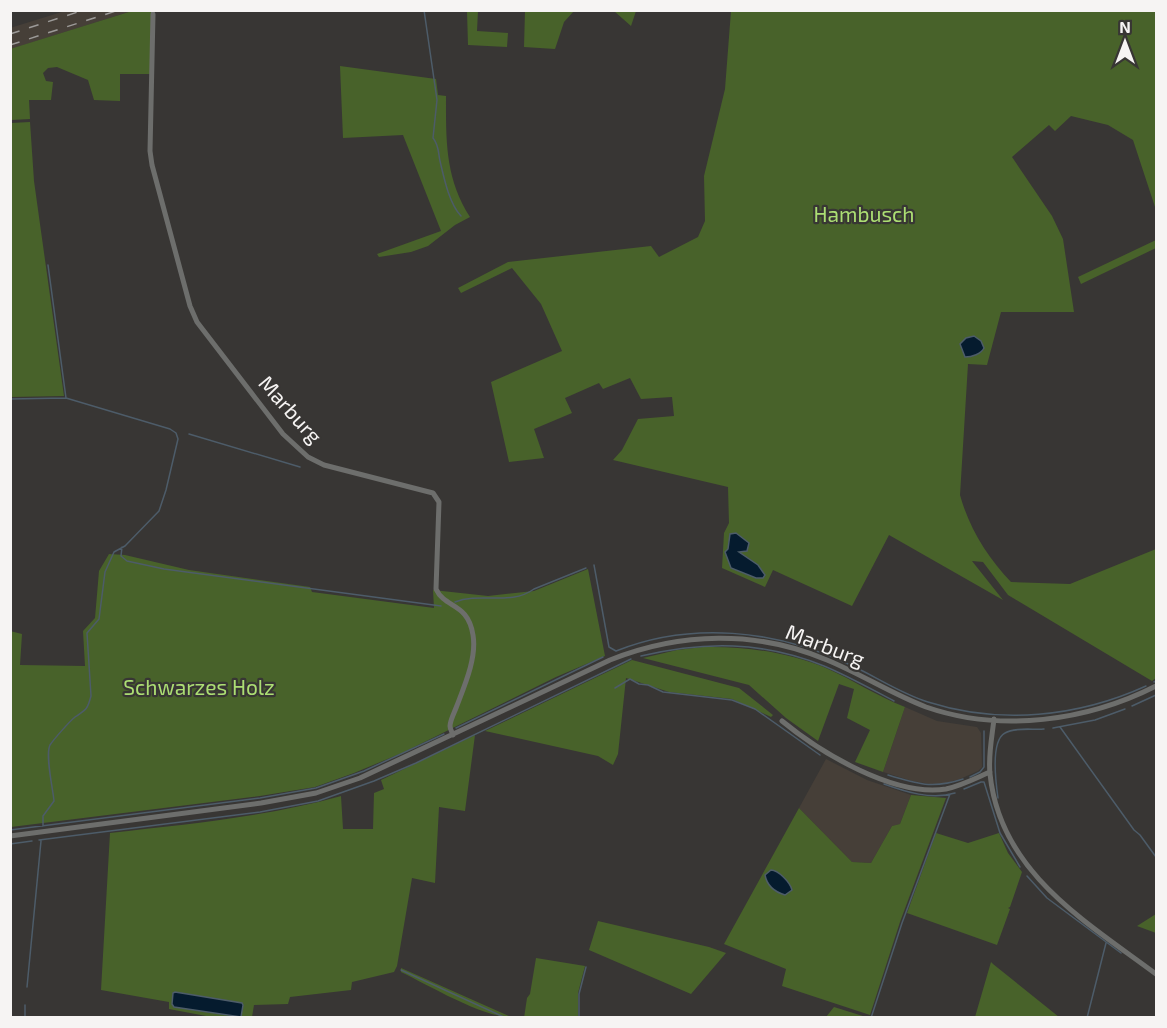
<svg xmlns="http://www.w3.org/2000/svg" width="1167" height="1028" viewBox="0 0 1167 1028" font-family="'Exo 2',sans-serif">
  <rect width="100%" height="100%" fill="#383634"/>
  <path fill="#463f38" d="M65 11H132L11 49 10 28Z
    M905 707 937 721 977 727 981 733 982 767 978 771 960 779 946 783 931 784 912 781 883 772Z
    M826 759 867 780 911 795 900 824 892 826 871 863 852 862 799 808Z"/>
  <path fill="#48622a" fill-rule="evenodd" d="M132 11H151V74H120V101L94 100 88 80 57 67 48 68 43 73 46 81 53 82 51 100H29L30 119 11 120 10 49Z
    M467 11H494H478L477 31 508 33 507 47 468 45Z
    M525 11V10L574 11 564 22 555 49 524 47Z
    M614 11H636L631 26Z
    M731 11H1156V210L1133 140 1108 125 1071 116 1055 131 1049 125 1012 157 1052 216 1063 239 1074 312H1001L987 365 968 364 960 495C969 528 988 558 1011 582L1070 584 1156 549V678L1152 681 1008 595 983 562 972 561 1003 600 889 535 852 606 773 570 765 587 722 568 724 533 729 523 728 487 613 460 622 450 638 419 674 416 672 397 641 399 630 378 603 389 599 383 565 398 572 413 534 429 544 458 509 462 491 382 562 351 541 304 512 268 461 293 458 288 508 262 651 246 659 257 698 237 705 221 704 176 725 89ZM730 534 738 552 750 559 756 578 731 568 728 549Z
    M340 66 436 79 438 95 446 96C446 140 445 178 470 217L455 225 428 246 411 252 379 257 377 254 441 231 403 135 343 138Z
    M30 122 34 181 64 396 11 397V123Z
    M1156 240V248L1081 284 1078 277Z
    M109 554 125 555 189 570 310 587 312 592 434 608 433 590 488 596 534 591 588 569 605 656 556 677 402 753 354 773 315 787 260 796 11 827 10 631 22 634 20 665 85 666 83 631 95 618 99 571Z
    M703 647C745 646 786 652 826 668 853 680 877 696 905 707L883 772 855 762 870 730 847 718 854 689 839 684 818 741 786 718 749 685 643 658 677 650Z
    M632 660 739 688 773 715 771 717 732 699 669 692 626 678 618 754 613 765 598 756 485 731Z
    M475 735 465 811 439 807 435 883 412 878 397 966 394 972 352 982 351 990 290 997 288 1004 254 1005 252 1017H206V1016L169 1009V1002L101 990 110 833C188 824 266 817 341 796L343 829H373L374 793 384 789 381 780Z
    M911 795 946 798 900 922 870 1015 782 986 786 969 724 944 799 808 852 862 871 863 892 826 900 824Z
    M936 833 968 843 999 833 1008 853 1022 872 1010 907 1008 908 1010 909 997 945 907 913Z
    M1156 914V933L1137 926Z
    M598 921 709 947 726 953 691 994 589 950Z
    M536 958 585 966 578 993V1017L524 1018 527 998 530 994Z
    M991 962 993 964 1059 1017H975Z
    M401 968 511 1017C484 1018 428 985 401 972Z
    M834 1007 866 1017H826Z"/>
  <path fill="#051b2e" stroke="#4d5c69" stroke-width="1.5" d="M974 336 981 341 984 348C981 354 972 357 965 357L960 344 966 338Z
    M736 533 749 543 747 551 739 552 758 565 765 575 763 578H756L731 568 725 552 728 549 730 534Z
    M771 870C778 870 790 882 792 890L785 895C775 892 767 886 765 875Z
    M175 992 242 1003 243 1005 241 1017 174 1007 172 1004 173 993Z"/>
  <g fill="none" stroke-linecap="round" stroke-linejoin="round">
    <path stroke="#4d5c69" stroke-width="1.5" d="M424 10 437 100 433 138C439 145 438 152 440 161 444 178 449 203 461 216
      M48 265 66 398
      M10 399 66 398 170 429 176 433 178 439 166 490 159 511 125 546 114 552 105 572 99 619 87 633 91 696C87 711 86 709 75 717 69 722 54 739 50 745 45 755 53 789 54 801L43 816V826
      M189 434 300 467
      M122 547 121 556 127 561 164 569 441 606
      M594 565 609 647 616 651C691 621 775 630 846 663 874 675 899 693 928 702 1000 725 1078 717 1146 686
      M455 602C480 592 511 606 534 589L586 568
      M641 656C705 641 762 641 824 666 848 676 871 689 894 701
      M1154 682 1156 681
      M615 688 630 679 639 684 648 685 663 692 732 700 755 709 820 755
      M1132 706 1156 695
      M1060 727 1134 830 1140 835 1156 857
      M456 728 603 657
      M1053 728 1095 720 1125 709
      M888 775C917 784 933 789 963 779
      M970 777 980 772 984 767V731
      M884 784C906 792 931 800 955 793
      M964 789 981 782H984L1000 833 1020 867
      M998 798C996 784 990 741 1005 733 1015 727 1033 730 1044 729
      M10 830 260 798 316 788 364 771 444 734
      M39 840 260 812 318 801 374 781 416 763 631 659
      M10 844 32 841
      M1027 876 1047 898 1121 953
      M401 970 506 1018
      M27 987 41 841
      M25 1018V1005
      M579 1018V994L586 967
      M871 1018 902 923 950 794
      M1087 1018 1106 943"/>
    <path stroke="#6d6e6c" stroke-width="5" d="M153 14 150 151 152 165 190 306 197 322 283 434 308 457 324 465 433 493 439 502 436 589C445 609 468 602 473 635 477 658 464 687 456 708 454 713 450 721 450 726 450 729 452 732 453 735
      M994 719C992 737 988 756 990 774 1000 872 1085 921 1156 974
      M782 721C821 753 894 797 946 789 961 786 976 778 990 772
      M10 836 261 803 316 793 360 778 610 660C680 632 757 630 827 660 861 674 892 694 926 707 1001 733 1087 721 1156 686"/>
    <path stroke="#9c9a98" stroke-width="1.5" stroke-dasharray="10 10" stroke-linecap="butt" d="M10 34 84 10
      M10 45 119 10"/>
  </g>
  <g text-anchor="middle" stroke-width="4.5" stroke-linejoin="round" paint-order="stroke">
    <g font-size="21" fill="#acde73" stroke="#383634">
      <text x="864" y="222">Hambusch</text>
      <text x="199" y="695">Schwarzes Holz</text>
    </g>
    <g font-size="21" fill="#f6f4f3" stroke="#383634">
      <text transform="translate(290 410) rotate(48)" y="7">Marburg</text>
      <text transform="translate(825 646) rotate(21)" y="7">Marburg</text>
    </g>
  </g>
  <rect width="1167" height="1028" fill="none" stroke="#f6f4f3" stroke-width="24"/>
  <g transform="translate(1125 42)" stroke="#383634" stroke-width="4.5" paint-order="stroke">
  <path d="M0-4.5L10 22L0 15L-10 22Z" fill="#f6f4f3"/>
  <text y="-9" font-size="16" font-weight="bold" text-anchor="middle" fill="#f6f4f3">N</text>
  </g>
</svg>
